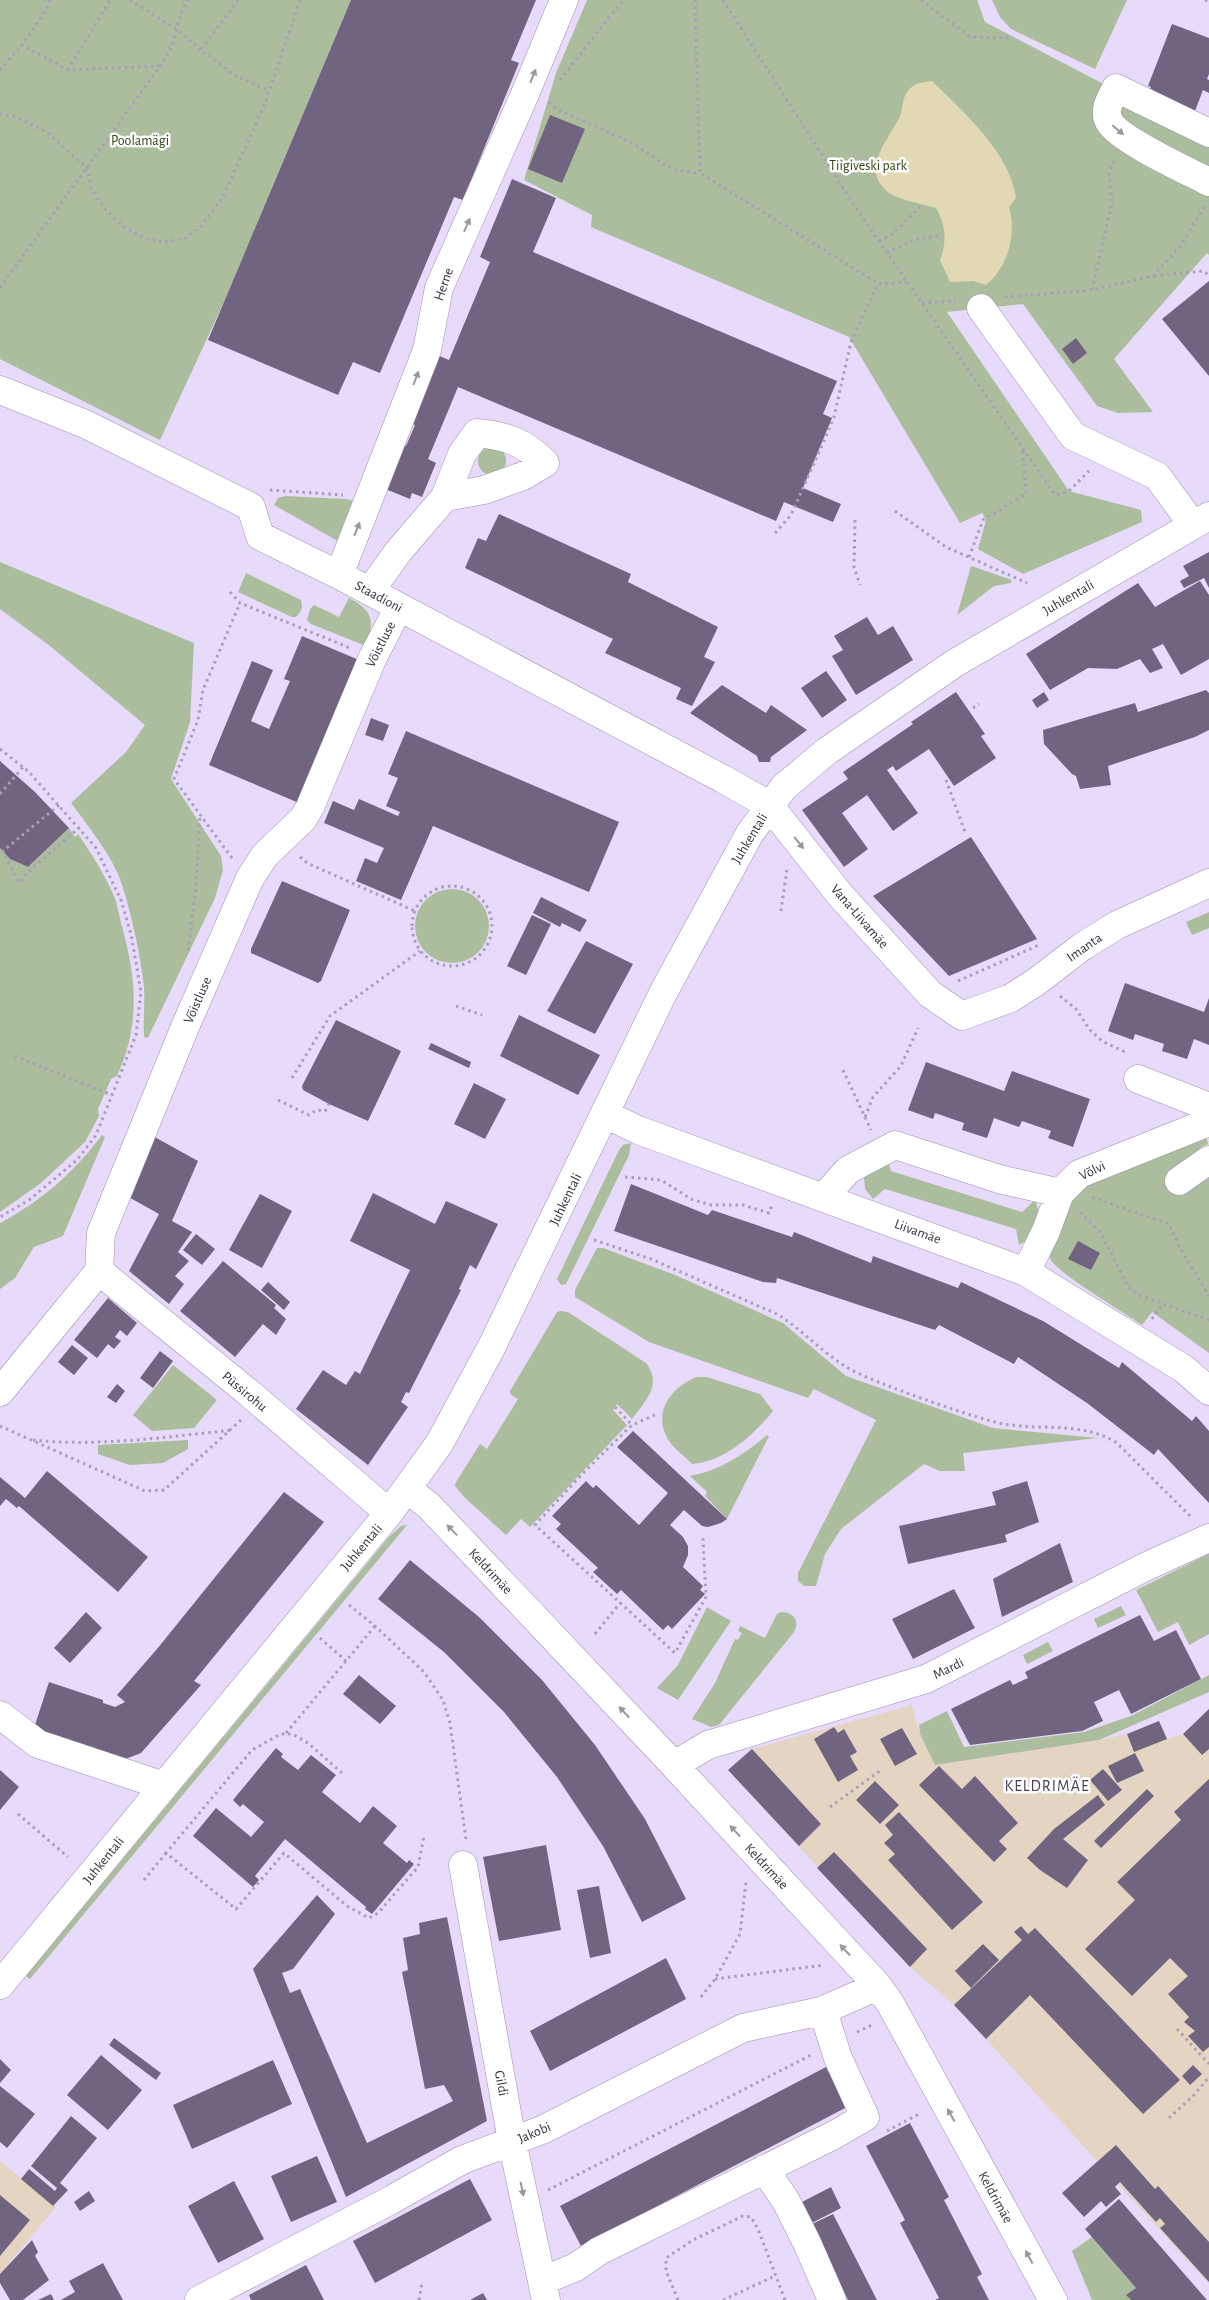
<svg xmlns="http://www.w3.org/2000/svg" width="1209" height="2300" viewBox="0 0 1209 2300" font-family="'Alegreya Sans',sans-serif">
  <rect width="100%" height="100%" fill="#e8dafb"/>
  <path fill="#e4d5c3" d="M912 1705 920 1734 935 1765 1099 1740 1127 1734 1159 1721 1167 1739 1183 1734 1209 1709V2284L986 2039 954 2005 910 1967 728 1770 752 1749Z
    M0 2161 56 2207 0 2274Z"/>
  <path fill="#acbd9d" d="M0 0H351L224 302 160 440 0 359Z
    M587 0H977L985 22 1209 139V255L1207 253 1114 359 1153 412 1118 413 1097 406 1023 304 947 312 1069 491 1141 510 1142 522 1023 574 978 549 986 520 982 513 960 523 849 337 591 227 592 215 524 180 556 73Z
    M992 0H1127L1095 69 1011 29 1000 17Z
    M478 461a14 14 0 1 1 28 0a14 14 0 1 1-28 0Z
    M285 496 346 499 361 503 343 544 274 505 278 498Z
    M0 562 194 643 190 722 171 779 221 856 223 870 215 898 148 1038 144 1037C143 1020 145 1004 144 987 141 957 129 901 118 874 108 851 86 823 71 803L126 752 145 725 50 646 0 609Z
    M971 566 1012 580 1011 583 994 586 957 615Z
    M246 573 301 600C303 608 302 611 296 617H292L238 592Z
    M349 598C373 610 375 622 366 646L311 624 307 620 310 609 314 605 339 617Z
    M69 828 75 837 78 834C91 853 104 873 113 894 118 904 119 916 122 927 137 980 140 1026 117 1076L111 1079 98 1109 99 1116 85 1142 41 1183 0 1212V848L10 859 28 867Z
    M415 926a37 37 0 1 1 74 0a37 37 0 1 1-74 0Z
    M1209 912V928L1192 935 1186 922Z
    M102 1135 105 1137 63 1236 34 1247 15 1278 0 1289V1223C43 1200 73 1173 102 1135Z
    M1206 1137 1208 1144 1201 1147 1209 1170V1353L1152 1312 1142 1325C1128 1315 1052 1270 1050 1258 1048 1247 1069 1203 1075 1190Z
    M631 1143 629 1155 566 1284 561 1285 557 1279 619 1150 623 1145Z
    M886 1156 891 1171 1022 1212 1035 1200 1040 1215 1029 1239 1019 1245 1016 1229 885 1189 873 1199 865 1189 864 1177Z
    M597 1248H603L675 1275 783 1323 846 1376 993 1428 1098 1438 963 1453 965 1471H940L924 1464 841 1529 825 1554 816 1586H804L798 1581V1573L876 1420 814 1389 808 1398 649 1342 575 1297V1290Z
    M560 1311 568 1312 646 1363C663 1385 645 1401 632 1419L617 1404 613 1410 627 1425 530 1527 521 1519 506 1535 464 1497 455 1486 456 1482 480 1444 487 1449 518 1399 511 1395 510 1391 557 1312Z
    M173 1365 217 1400 194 1428 152 1431 133 1415Z
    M696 1377H707L760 1394 773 1411C754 1435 724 1462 692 1464 686 1457 678 1452 672 1445 650 1417 668 1389 696 1377Z
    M767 1435 769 1437 767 1440 727 1519 705 1496 707 1492 690 1476C721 1470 744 1455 767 1435Z
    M188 1440V1449L163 1463 130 1465 98 1454V1445Z
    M407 1525 30 1979 26 1976 389 1537 401 1526Z
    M1209 1554V1634L1189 1645 1178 1622 1158 1632 1136 1590Z
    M1121 1606 1126 1615 1098 1628 1094 1619Z
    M707 1607 731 1621 678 1700 657 1688 678 1665Z
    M781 1612C794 1612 800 1621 794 1632L719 1725 711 1727 692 1719 715 1683 735 1639 738 1640 742 1633 738 1631 740 1626 765 1638 777 1614Z
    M1048 1642 1053 1651 1027 1664 1023 1655Z
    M1209 1675V1692L1099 1740 935 1765 920 1734 919 1725 947 1711 964 1747 1084 1732 1131 1716Z
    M1092 2237 1136 2288 1127 2295 1131 2300H1092L1072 2251Z"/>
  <path fill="#e2d8b3" d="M932 81C963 112 1010 152 1016 198L1009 207C1017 232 1008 268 986 285L973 281 950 282 940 260C947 242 946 225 936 208 919 202 892 201 881 185 865 163 891 136 900 116 903 109 902 100 906 94 912 83 922 82 932 81Z"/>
  <path fill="#716481" d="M351 0H536L511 60 519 63 463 200 454 197 380 373 353 362 338 395 208 340Z
    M1172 24 1209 38V74L1207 79 1209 80V93L1203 90 1195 111 1148 93 1151 87 1148 86Z
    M550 115 585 129 562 183 528 169Z
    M512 179 556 198 533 252 837 381 823 414 832 418 803 488 841 504 833 522 784 502 776 521 458 387 428 459 436 463 422 497 412 493 410 499 383 488 399 443 406 446 415 425 408 422 437 355 449 360 490 262 480 257Z
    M1209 281V376L1162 319Z
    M1076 338 1087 353 1073 364 1062 349Z
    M499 514 631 574 628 582 718 627 704 657 715 662 692 706 676 699 681 688 605 653 613 639 465 568 478 538 486 541Z
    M1209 552V588L1204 578 1184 588 1180 581 1189 576 1183 566Z
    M1200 581 1209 595V659L1181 675 1163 644 1152 649 1163 668 1150 673 1140 659 1117 669 1088 668 1050 690 1026 654 1138 583 1155 607Z
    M867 617 878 635 893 626 913 660 856 695 832 656 843 650 834 636Z
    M302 636 359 660 299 803 209 765 252 661 273 670 251 721 269 729 290 681 284 679Z
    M826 671 847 700 822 718 801 688Z
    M722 685 766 713 771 705 807 730 771 757 770 762H759L757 756 690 713Z
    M1206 690 1209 693V730L1195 737 1108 766 1111 785 1080 789 1076 776 1072 774 1044 744 1043 730 1135 703 1138 712Z
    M956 692 985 734 981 736 996 758 954 786 929 749 896 771 893 766 887 770 918 813 893 831 867 795 842 813 868 849 844 867 802 810 848 779 843 772 913 724 911 722Z
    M1044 692 1049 700 1037 708 1032 700Z
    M371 718 389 725 383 741 365 735Z
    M406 731 619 822 589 892 433 826 401 900 356 881 365 858 377 863 384 848 324 823 333 801 354 810 359 799 398 816 400 812 386 806 398 778 388 774Z
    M0 761 35 792 69 828 28 867 10 859 0 848Z
    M971 837 1037 939 949 976 873 896Z
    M282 881 350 910 321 981 318 983 251 953V949Z
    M541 897 587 920 580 932 562 923 560 927 533 913Z
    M532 915 551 924 526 975 507 966Z
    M586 941 633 964 595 1034 547 1011Z
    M1125 983 1204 1012 1209 998V1045L1194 1039 1187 1059 1162 1051 1164 1044 1135 1034 1133 1040 1108 1031Z
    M519 1015 600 1055 578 1095 500 1056Z
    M336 1020 401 1051 368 1121 329 1104 303 1090 302 1086Z
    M431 1043 471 1062 469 1068 428 1049Z
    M926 1062 1004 1091 1012 1071 1090 1099 1073 1147 1048 1138 1051 1131 1022 1121 1019 1127 994 1118 987 1138 962 1130 964 1123 935 1113 933 1119 908 1110Z
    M474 1083 506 1099 485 1139 454 1124Z
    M151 1135 198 1161 172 1221 192 1232 178 1252 189 1261 175 1276 184 1284 169 1304 129 1271 159 1214 125 1195Z
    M631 1184 708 1215 712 1210 792 1237 794 1232 871 1263 873 1256 958 1288 961 1282 1043 1321 1119 1368 1122 1362 1192 1421 1196 1416 1209 1431V1503L1158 1449 1154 1455 1087 1403 1018 1357 1014 1364 939 1325 935 1330 777 1278 776 1283 763 1282 614 1231Z
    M373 1193 435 1224 446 1201 498 1224 476 1269 470 1265 459 1289 461 1290 409 1393 406 1392 401 1402 408 1407 368 1465 296 1409 323 1370 346 1385 355 1371 360 1374 410 1270 350 1241Z
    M260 1194 292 1211 262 1268 229 1250Z
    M196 1234 215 1249 202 1265 183 1250Z
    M1078 1241 1100 1253 1091 1270 1068 1259Z
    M223 1261 276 1305 274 1308 286 1319 276 1335 263 1324 235 1357 180 1311Z
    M268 1282 290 1302 284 1310 261 1290Z
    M108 1298 137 1323 127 1336 120 1330 115 1337 121 1341 114 1349 108 1344 97 1358 74 1340Z
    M72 1345 88 1358 74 1375 58 1362Z
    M160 1351 173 1361 153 1388 140 1378Z
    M117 1384 125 1391 116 1403 107 1397Z
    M633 1431 727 1519 721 1523 708 1527 702 1526 684 1510 670 1525 683 1537 688 1546V1555L683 1567 703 1586 700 1590 705 1594 672 1629 668 1625 663 1630 621 1590 617 1594 593 1572 598 1568 556 1529 561 1524 552 1516 586 1481 593 1488 596 1485 639 1525 668 1493 617 1447Z
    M47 1471 148 1557 118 1592 19 1506 17 1508 6 1499 0 1506V1477L25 1498Z
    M1027 1481 1039 1522 1005 1535 1007 1542 908 1564 899 1526 996 1505 992 1492Z
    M284 1492 324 1522 194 1681 201 1685 141 1753 118 1762 32 1734 49 1682 103 1700V1703L115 1707 125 1702 117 1695 157 1649Z
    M1060 1543 1073 1582 1002 1617 993 1579Z
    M410 1560 479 1617 542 1680 595 1745 645 1819 686 1899 642 1922 603 1846 557 1777 504 1712 444 1652 378 1599Z
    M954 1589 975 1628 913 1659 892 1619Z
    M86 1612 102 1628 70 1663 54 1648Z
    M1140 1615 1154 1641 1176 1630 1201 1679 1131 1714 1119 1690 1094 1702 1103 1721 1082 1731 970 1745 951 1709 1010 1680 1013 1685 1028 1678 1025 1672Z
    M359 1675 396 1706 380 1724 343 1694Z
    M1209 1709V1749L1202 1755 1183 1734Z
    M1159 1721 1167 1739 1134 1752 1127 1734Z
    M834 1727 838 1733 844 1729 857 1752 850 1756 858 1770 838 1782 814 1739Z
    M902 1728 917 1754 895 1766 880 1739Z
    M276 1748 283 1754 281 1757 298 1770 311 1755 336 1775 322 1792 360 1823 373 1806 397 1826 383 1843 407 1863 409 1860 414 1864 372 1914 365 1909 366 1907 285 1839 255 1876 259 1880 253 1887 193 1836 216 1808 251 1837 264 1822 243 1804 240 1807 233 1800Z
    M752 1749 821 1824 799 1846 728 1770Z
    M1135 1753 1144 1771 1117 1783 1108 1766Z
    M939 1766 962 1789 975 1776 1018 1823 999 1841 1007 1849 994 1862 919 1785Z
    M1103 1769 1122 1790 1108 1801 1090 1780Z
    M0 1770 19 1787 0 1810Z
    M1209 1779V2047L1203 2052 1188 2036 1195 2031 1184 2022 1189 2017 1168 1994 1188 1976 1170 1958 1132 1996 1085 1949 1135 1900 1117 1882 1181 1820 1174 1812Z
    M875 1781 899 1805 880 1824 856 1800Z
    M1147 1789 1154 1796 1101 1848 1094 1841Z
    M1098 1795 1105 1805 1063 1839 1088 1860 1067 1888 1040 1870 1027 1858 1054 1829Z
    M899 1812 983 1902 952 1930 888 1860 895 1854 884 1843 893 1835 885 1825Z
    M546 1845 561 1930 499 1941 483 1857Z
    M834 1852 927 1949 910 1967 817 1868Z
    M599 1886 611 1953 590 1958 577 1890Z
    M317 1895 335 1914 293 1969 282 1973 290 1993 300 1989 367 2143 453 2101 444 2085 425 2089 402 1972 408 1970 403 1938 420 1934 419 1923 447 1917 487 2121 346 2197 253 1969Z
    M1021 1926 1028 1934 1035 1928 1180 2080 1143 2114 1030 1995 986 2039 954 2005 1022 1940 1014 1932Z
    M983 1944 999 1960 971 1988 955 1971Z
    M666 1958 686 1999 550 2071 530 2031Z
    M114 2038 161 2073 156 2080 109 2045Z
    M101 2055 142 2090 108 2130 67 2095Z
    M0 2059 11 2070 0 2083Z
    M273 2060 292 2104 192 2149 173 2105Z
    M1193 2065 1202 2074 1190 2085 1182 2076Z
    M826 2067 847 2107 581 2246 560 2206Z
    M0 2086 35 2114 7 2148 0 2142Z
    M71 2116 97 2138 60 2183 68 2190 53 2206 21 2179 29 2169 55 2191 57 2188 31 2166Z
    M910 2123 949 2197 944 2200 982 2274 977 2277 989 2300H935L939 2298 900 2223 905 2220 866 2146Z
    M1116 2145 1155 2189 1158 2186 1209 2242V2282L1160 2228 1165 2224 1160 2218 1156 2222 1120 2182 1115 2187 1121 2194 1106 2207 1101 2201 1084 2217 1062 2193Z
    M317 2156 337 2202 291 2222 271 2176Z
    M470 2179 492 2220 375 2283 353 2241Z
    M234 2181 264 2239 218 2263 188 2206Z
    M831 2187 841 2208 810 2224 800 2203Z
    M89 2191 95 2201 80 2211 74 2202Z
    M0 2195 30 2220 0 2256Z
    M1119 2199 1207 2300H1131L1126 2295 1136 2288 1085 2229Z
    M833 2214 877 2300H848L810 2225Z
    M32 2240 38 2252 35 2256 49 2280 23 2300H10L0 2283V2274Z
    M103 2263 123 2300H61L75 2292 69 2281Z
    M306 2265 324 2300H251L249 2295Z
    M483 2293 487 2300H470Z
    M51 2294 54 2300H38Z"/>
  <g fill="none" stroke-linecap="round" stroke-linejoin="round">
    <g stroke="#9c8fad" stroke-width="29">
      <path id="minor" d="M1209 133 1116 88C1111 98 1102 111 1110 123 1122 141 1188 171 1209 182
        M981 308 1073 436 1157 476 1193 525
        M0 390 85 424 251 507 260 536 339 575 723 779 769 805 841 896 930 994 962 1016 1011 998 1036 982 1083 946 1117 925 1209 883
        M339 575 427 350 439 288 525 94 564 0
        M370 591 398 552 445 497 484 490 523 476 545 463C524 442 507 436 477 433L462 454 445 497
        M1138 1079 1209 1107
        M605 1114 638 1130 1026 1272 1184 1369 1209 1391
        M1179 1181 1209 1160
        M824 1197 848 1170 895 1145 999 1179 1060 1193
        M99 1271 249 1393 389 1513
        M1026 1272 1046 1231 1060 1193 1079 1174 1209 1122
        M0 1392 99 1271 101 1233 185 1027 250 878 265 855 303 819 310 807 373 657 399 607
        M407 1489 429 1506 482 1562 674 1765 878 1986 890 2003 1053 2300
        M0 1715 38 1744 164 1786
        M674 1765 708 1745 926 1679 1147 1566 1209 1538
        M463 1865 512 2141 546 2300
        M0 1985 389 1513 439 1444 491 1348 663 993 750 833 784 787 827 751 955 663 1209 516
        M764 2169 786 2201 807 2243 832 2300
        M542 2281 576 2267 599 2251 834 2135 865 2117 838 2058 823 2011
        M199 2300 391 2200 462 2160 542 2130 743 2028 821 2011 878 1986"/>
    </g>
    <path stroke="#a99eb8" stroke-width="3" stroke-dasharray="2.5 4" stroke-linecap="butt" d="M50 0 45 12 22 45 68 70 160 66
      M130 0 176 29 201 50
      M238 0 201 50 234 75 270 91
      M695 0 700 173 879 284 907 282
      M723 0 854 205 1055 495 1069 491 1089 471
      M921 0 970 37 1012 38
      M1205 0 1209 2
      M0 70 22 45
      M68 70 110 0
      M560 80 623 0
      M549 102 558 110C585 122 614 133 640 148 666 164 666 171 700 173
      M0 114 14 116 47 132 87 168 91 188 105 209 124 227 146 239 165 242 186 238 201 226 223 197 266 101 300 0
      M879 241 891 235 921 206
      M887 253 916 239 943 236
      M1154 276 1203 271 1209 275
      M0 288 160 66 172 46 182 10 188 0
      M1092 290 1112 203 1109 174 1115 159
      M1005 297 1092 290 1153 276 1181 245 1204 207
      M922 303 956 301
      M270 490 343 495
      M895 511 946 547 1027 583
      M855 520 854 567 860 585
      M775 533 791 515 824 441 834 417 851 342 878 283
      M969 557 983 520 1026 494 1023 450
      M230 592 240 603 350 648
      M973 708 979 704
      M0 749 29 772 96 848 121 900 131 934 141 992 136 1035 96 1135 77 1160 29 1200 0 1217
      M946 780 965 832
      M0 794 23 767
      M59 805 3 851 19 883 27 873 80 827
      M300 857 307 863 415 911
      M232 858 174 779 198 720 203 690 240 603
      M412 926a40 40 0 1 1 80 0a40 40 0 1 1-80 0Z
      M781 911 787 869
      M188 950 196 886 200 814
      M958 981 1039 945
      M1060 996 1076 1009 1090 1030 1102 1041 1123 1051 1127 1055
      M456 1006 482 1015
      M15 1056 112 1095
      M843 1070 871 1130
      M292 1078 330 1016 420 951
      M278 1100 309 1115 316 1110 325 1111 329 1104
      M865 1117 873 1097 901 1066 918 1028
      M625 1177 661 1180 691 1199 711 1205H743L769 1213 772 1205
      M1092 1197 1169 1224 1180 1248 1209 1296
      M1080 1212 1101 1233 1128 1287 1141 1296 1209 1320
      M594 1240 651 1259 779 1315C803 1331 823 1353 848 1368 860 1375 874 1380 886 1385 920 1398 956 1411 991 1421 1031 1433 1080 1419 1117 1443L1191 1517
      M1152 1319 1163 1303
      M615 1407 632 1425
      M655 1415 632 1425 583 1473 535 1525 675 1653 706 1597 703 1538
      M0 1426 145 1491 164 1490 241 1420
      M33 1440C96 1447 168 1437 232 1430
      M349 1605 375 1626 424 1672 443 1700 450 1723 466 1840
      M595 1634 620 1603
      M320 1638 346 1661
      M286 1733 375 1626
      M342 1773 308 1743 296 1736 286 1733 277 1736 252 1750 166 1853 236 1909 284 1853 347 1906 369 1918 378 1913 418 1867 424 1836
      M830 1807 881 1770
      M18 1814 68 1857
      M144 1880 166 1853
      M715 1979 824 1965
      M701 1997 715 1979 740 1934 746 1882
      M1177 2029 1209 2064
      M857 2032 872 2025
      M1169 2118 1193 2096 1209 2077
      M887 2131 921 2113
      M548 2190 811 2055
      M419 2300 422 2282
      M678 2300 666 2271V2258L693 2240 743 2216 751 2217 758 2229 785 2300
      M723 2300 775 2276"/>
    <use href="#minor" stroke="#fff" stroke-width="28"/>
  </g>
  <defs><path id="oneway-solid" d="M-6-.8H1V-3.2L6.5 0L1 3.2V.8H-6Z" transform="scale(1.25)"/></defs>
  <g fill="#9a979e">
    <use href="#oneway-solid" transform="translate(533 76) rotate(-68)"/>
    <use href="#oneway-solid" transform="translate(1118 130) rotate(40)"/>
    <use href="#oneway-solid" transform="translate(467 225) rotate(-66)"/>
    <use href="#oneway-solid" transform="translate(416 378) rotate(-69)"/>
    <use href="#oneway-solid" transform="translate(357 529) rotate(-68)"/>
    <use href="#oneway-solid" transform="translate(799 843) rotate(51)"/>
    <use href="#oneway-solid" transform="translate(452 1530) rotate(-134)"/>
    <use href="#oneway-solid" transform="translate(624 1712) rotate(-133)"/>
    <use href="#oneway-solid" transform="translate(735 1831) rotate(-133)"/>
    <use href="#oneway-solid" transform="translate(845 1950) rotate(-133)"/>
    <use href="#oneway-solid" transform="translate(951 2115) rotate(-119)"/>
    <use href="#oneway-solid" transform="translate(522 2189) rotate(78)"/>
    <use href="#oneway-solid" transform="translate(1029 2257) rotate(-119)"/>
  </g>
  <g text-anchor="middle" stroke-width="5" stroke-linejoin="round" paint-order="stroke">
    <g font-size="14" fill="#2d4411" stroke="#fff">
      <text x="140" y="145">Poolamägi</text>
      <text x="868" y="170">Tiigiveski park</text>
    </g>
    <g font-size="14" fill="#342f3c" stroke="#fff">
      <text transform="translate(443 284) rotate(-71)" y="5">Herne</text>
      <text transform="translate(379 596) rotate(28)" y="5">Staadioni</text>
      <text transform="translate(1068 597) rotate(-30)" y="5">Juhkentali</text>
      <text transform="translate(380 644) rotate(-63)" y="5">Võistluse</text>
      <text transform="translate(749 838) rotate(-59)" y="5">Juhkentali</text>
      <text transform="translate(860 916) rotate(49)" y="5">Vana-Liivamäe</text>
      <text transform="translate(1084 947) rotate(-35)" y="5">Imanta</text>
      <text transform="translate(197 1000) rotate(-66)" y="5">Võistluse</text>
      <text transform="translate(1092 1170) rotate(-26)" y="5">Võlvi</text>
      <text transform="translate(565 1199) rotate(-64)" y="5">Juhkentali</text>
      <text transform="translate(918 1231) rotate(20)" y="5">Liivamäe</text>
      <text transform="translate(245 1391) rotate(40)" y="5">Püssirohu</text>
      <text transform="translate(361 1547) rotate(-50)" y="5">Juhkentali</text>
      <text transform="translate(491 1571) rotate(47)" y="5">Keldrimäe</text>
      <text transform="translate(948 1668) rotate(-26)" y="5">Mardi</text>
      <text transform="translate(103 1860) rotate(-51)" y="5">Juhkentali</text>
      <text transform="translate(767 1866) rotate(47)" y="5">Keldrimäe</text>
      <text transform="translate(502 2083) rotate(80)" y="5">Gildi</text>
      <text transform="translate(534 2132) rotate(-23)" y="5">Jakobi</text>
      <text transform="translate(996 2197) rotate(61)" y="5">Keldrimäe</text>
    </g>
    <g font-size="16" letter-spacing="1" fill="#4c415b" stroke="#fff">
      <text x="1047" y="1791">KELDRIMÄE</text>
    </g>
  </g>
</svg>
